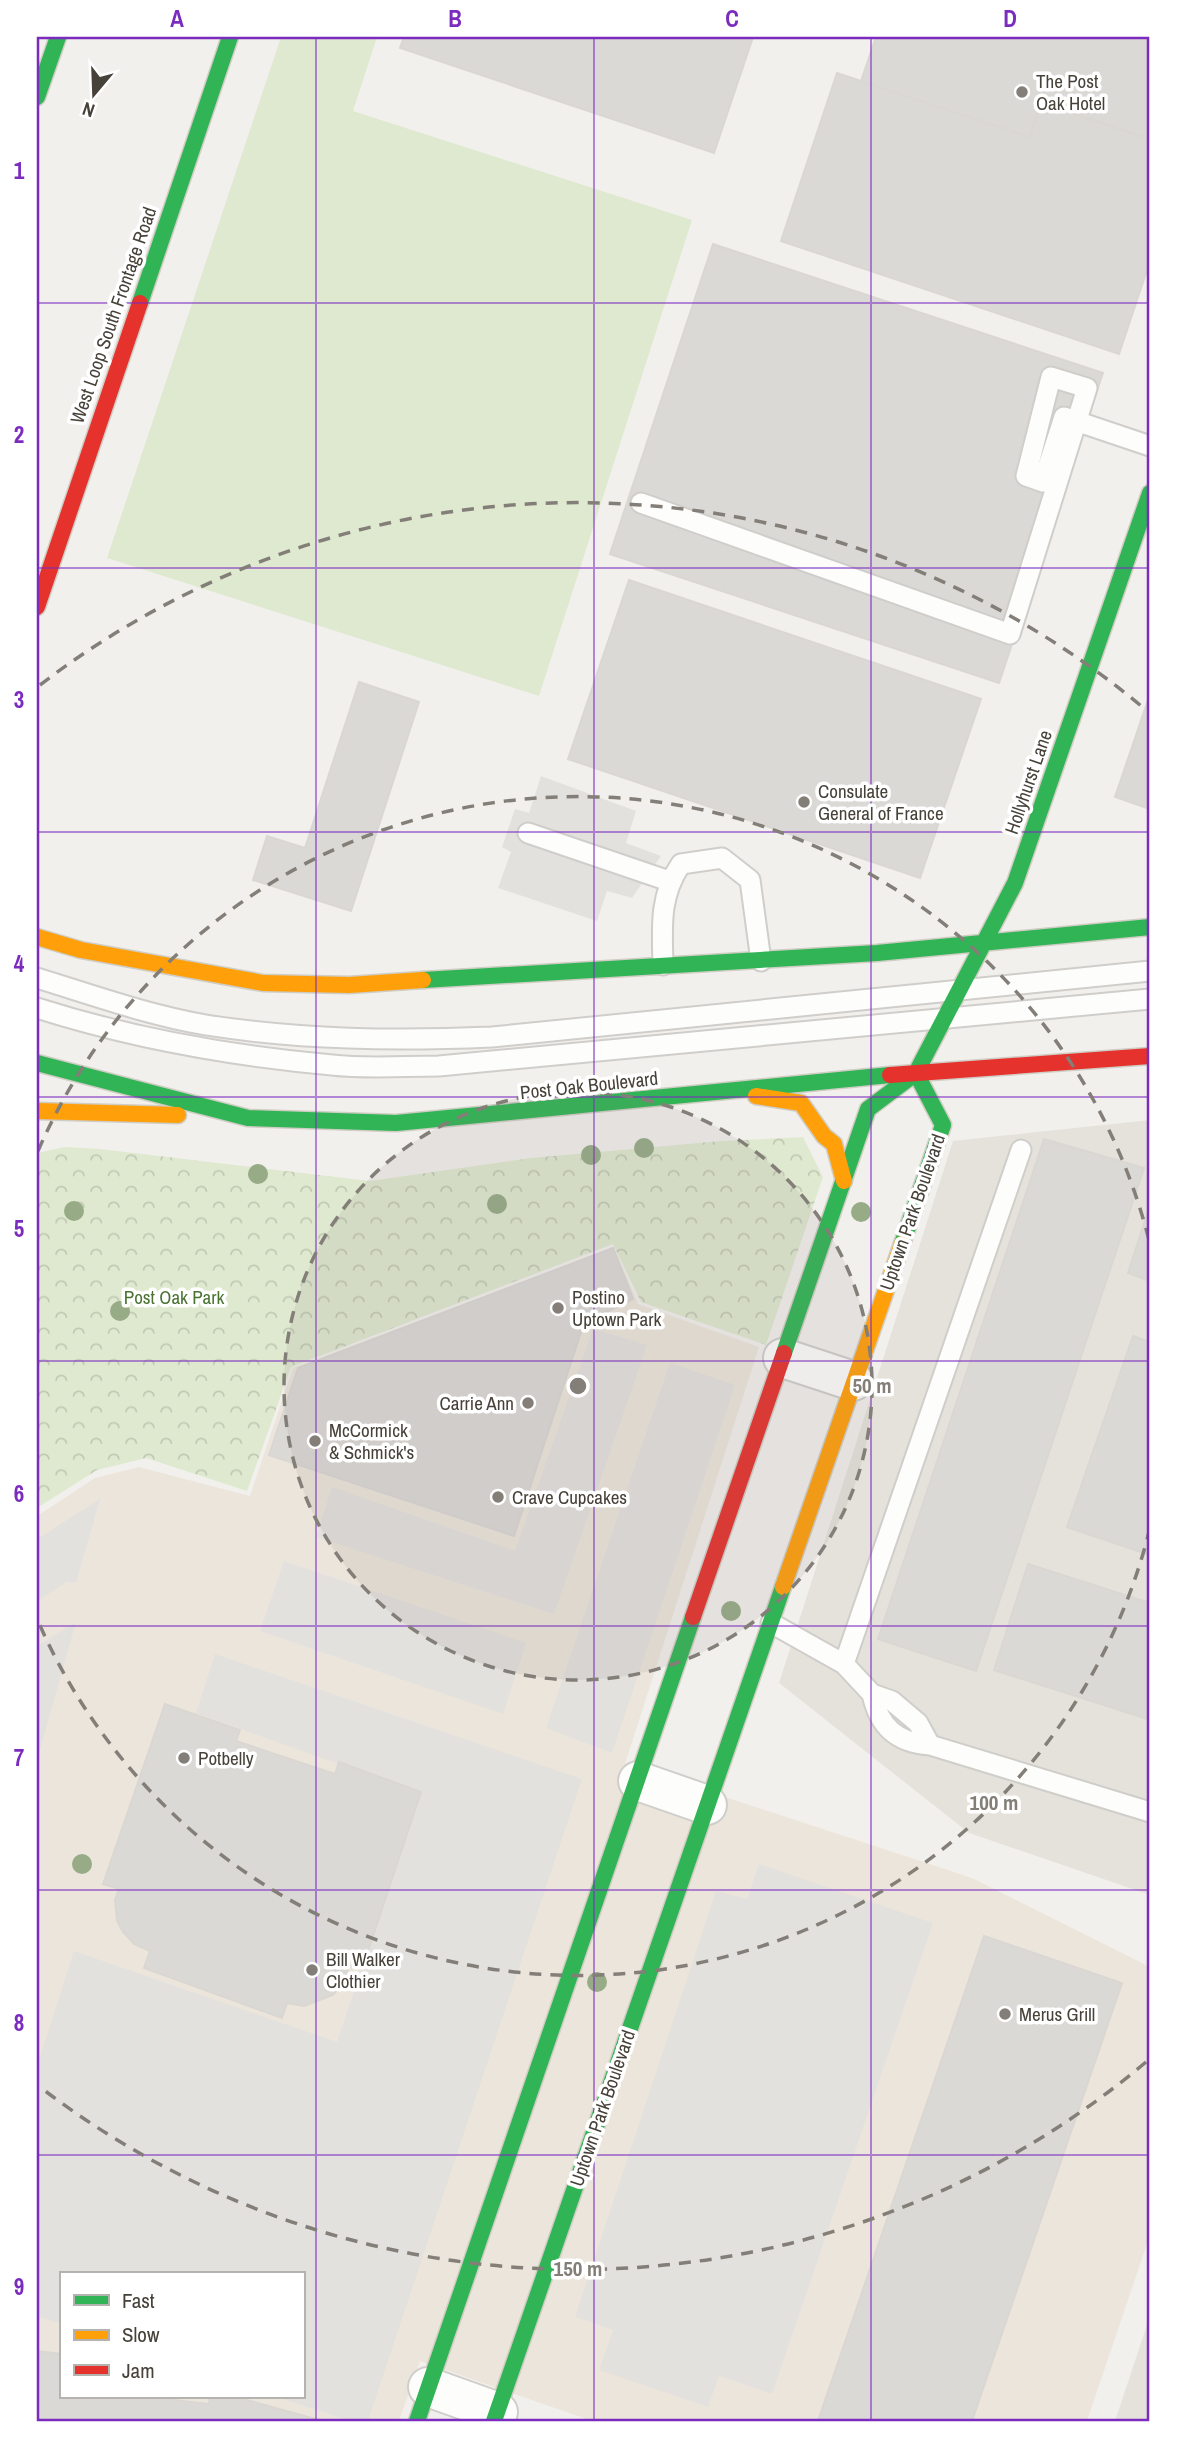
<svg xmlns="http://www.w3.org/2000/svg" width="1187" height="2458" viewBox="0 0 1187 2458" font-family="'Archivo Narrow',sans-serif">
  <defs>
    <pattern id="forest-crowns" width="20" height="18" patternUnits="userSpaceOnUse" patternTransform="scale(1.75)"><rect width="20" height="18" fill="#dfe9d0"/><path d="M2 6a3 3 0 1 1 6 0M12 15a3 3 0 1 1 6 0" fill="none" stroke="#c1c9b3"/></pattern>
  </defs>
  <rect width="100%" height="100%" fill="#f2f0ed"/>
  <path fill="#e5e2db" d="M1150 1120V1895L969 1833 779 1683 953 1141Z
    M1150 2316V2421H1115Z"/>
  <path fill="#ece5db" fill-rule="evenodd" d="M614 1247 638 1304 759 1347 625 1764 972 1878 1150 1967V2235L1087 2421H592L420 2361 399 2421H37V1516L95 1478 139 1467 250 1496 293 1368ZM61 2274H303V2397H61Z"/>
  <path fill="#dfe9d0" d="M281 37H377L353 111 692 220 539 696 107 558Z"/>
  <path fill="url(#forest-crowns)" d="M803 1137 823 1177 766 1345 641 1302 613 1244 291 1367 247 1491 146 1458 97 1470 37 1508V1153L65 1147 100 1149 370 1181 531 1158 721 1141Z"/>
  <path fill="#e3e1de" d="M541 776 636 811 626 843 661 856 632 898 607 891 597 921 498 888 511 852 502 847 515 809 529 813Z
    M593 1329 647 1345 554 1614 316 1537 332 1487 515 1551Z
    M670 1363 735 1385 612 1753 546 1728Z
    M100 1499 76 1583 67 1582 37 1601V1539Z
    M284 1561 526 1643 503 1714 260 1631Z
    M76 1622 37 1760V1646Z
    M215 1654 582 1779 368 2421H350L277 2397H303V2274H61V2324L37 2316V2066L74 1951 337 2042 420 1793 196 1713Z
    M759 1864 933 1923 772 2394 719 2376 708 2407 599 2370 613 2330 575 2317 716 1891 747 1899Z"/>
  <path fill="#dbd9d5" stroke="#dad7d3" stroke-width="2" d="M404 37H753L714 153 400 48Z
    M876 37H1150V139L1041 103 1030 137 861 81Z
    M837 73 1030 137 1041 103 1150 139V261L1119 354 781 241Z
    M713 244 1103 373 999 683 610 554Z
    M629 580 981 699 920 878 568 759Z
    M359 682 419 702 351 911 253 880 267 836 305 848Z
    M1150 694V809L1115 797Z
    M1044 1139 1144 1168 976 1671 878 1639Z
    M1150 1205V1281L1128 1273Z
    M613 1248 633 1299 584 1323 514 1536 269 1455 298 1368Z
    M1133 1336 1150 1342V1555L1067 1527Z
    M1028 1564 1150 1603V1720L994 1670Z
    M165 1704 240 1730 236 1741 335 1774 339 1762 421 1792 362 1969 349 1965 343 1984 333 1995 304 2006 287 2003 282 2018 144 1968 150 1951 134 1944 123 1932 117 1921 115 1900 119 1889 103 1884Z
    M984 1936 1122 1983 972 2421H818Z
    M37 2351 61 2354V2397H174V2400L209 2404 210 2397H236L323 2421H37Z"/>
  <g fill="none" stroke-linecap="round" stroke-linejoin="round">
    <g stroke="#d0ceca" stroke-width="23">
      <path id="lane" d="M641 503 1010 634 1087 388 1051 377 1026 476 1043 482 1064 417 1150 446
        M528 833 669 881
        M663 965C662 927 659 896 681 864L722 858 750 880 761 961
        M37 978C92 995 148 1015 206 1025 301 1040 396 1041 492 1037L1150 971
        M37 1008C131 1038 233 1056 332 1065 367 1069 404 1066 439 1066L1150 999
        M771 1623 844 1664 872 1694 892 1701 918 1723 930 1745C896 1743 879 1726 872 1694
        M844 1664 1021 1150
        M930 1745 1150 1812"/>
    </g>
    <g stroke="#d0ceca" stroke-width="42">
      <path id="street" d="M783 1358 853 1381
        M638 1781 707 1805
        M428 2387 498 2412"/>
    </g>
    <g stroke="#d0cdc4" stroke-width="19">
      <path id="fast" d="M37 97 58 37
        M140 303 230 37
        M423 980 877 953 1150 927
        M37 1063 248 1118 396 1123 890 1075
        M902 1244 943 1125 916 1073
        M784 1353 868 1109 916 1073 1015 883 1150 493
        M417 2421 693 1617
        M494 2421 783 1587"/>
    </g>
    <g stroke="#d0cdc4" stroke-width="19">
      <path id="slow" d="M37 937 81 950 263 983 349 985 423 980
        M756 1096 801 1103 824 1136 834 1144 844 1181
        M37 1111 178 1115
        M783 1587 902 1244"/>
    </g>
    <g stroke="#d0cdc4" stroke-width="19">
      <path id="jam" d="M37 607 140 303
        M890 1075 1150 1056
        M693 1617 784 1353"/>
    </g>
    <use href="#lane" stroke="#fdfdfc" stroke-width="19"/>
    <use href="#street" stroke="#fdfdfc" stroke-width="38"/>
    <use href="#fast" stroke="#30b455" stroke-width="16"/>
    <use href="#slow" stroke="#ff9f0a" stroke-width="16"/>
    <use href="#jam" stroke="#e5322d" stroke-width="16"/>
  </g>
  <g fill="#96ab86">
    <circle cx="644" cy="1148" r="10"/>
    <circle cx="591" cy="1155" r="10"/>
    <circle cx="258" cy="1174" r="10"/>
    <circle cx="497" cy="1204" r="10"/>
    <circle cx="74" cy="1211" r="10"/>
    <circle cx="861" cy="1212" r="10"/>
    <circle cx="120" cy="1311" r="10"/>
    <circle cx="731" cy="1611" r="10"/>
    <circle cx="82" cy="1864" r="10"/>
    <circle cx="597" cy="1982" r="10"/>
  </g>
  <path fill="none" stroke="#7b2cbf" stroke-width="2" stroke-opacity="0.55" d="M316 37V2421M594 37V2421M871 37V2421M37 303H1150M37 568H1150M37 832H1150M37 1097H1150M37 1361H1150M37 1626H1150M37 1890H1150M37 2155H1150"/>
  <circle cx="578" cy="1386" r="294" fill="#837f78" fill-opacity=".12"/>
  <g fill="none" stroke="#837f78" stroke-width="3.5" stroke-dasharray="12 9">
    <circle cx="578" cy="1386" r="294"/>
    <path d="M1150 1528A589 589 0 0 1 38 1621M38 1151A589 589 0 0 1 1150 1244"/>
    <path d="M1146 2062A883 883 0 0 1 40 2087M40 685A883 883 0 0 1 1146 710"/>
  </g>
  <g fill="#837f78" stroke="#fff" stroke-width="2.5">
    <circle cx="1022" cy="92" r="7"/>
    <circle cx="804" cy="802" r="7"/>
    <circle cx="558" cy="1308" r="7"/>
    <circle cx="528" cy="1403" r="7"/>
    <circle cx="315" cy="1441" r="7"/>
    <circle cx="498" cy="1497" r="7"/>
    <circle cx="184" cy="1758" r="7"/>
    <circle cx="312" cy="1970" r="7"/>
    <circle cx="1005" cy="2014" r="7"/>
  </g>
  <g text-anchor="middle" stroke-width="7" stroke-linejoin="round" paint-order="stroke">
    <g font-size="19" fill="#474239" stroke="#fff" text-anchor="start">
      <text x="1036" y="88">The Post<tspan x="1036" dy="22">Oak Hotel</tspan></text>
      <text x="818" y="798">Consulate<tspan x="818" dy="22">General of France</tspan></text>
      <text x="572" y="1304">Postino<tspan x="572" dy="22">Uptown Park</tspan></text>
      <text x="514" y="1410" text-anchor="end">Carrie Ann</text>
      <text x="329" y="1437">McCormick<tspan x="329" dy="22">&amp; Schmick's</tspan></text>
      <text x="512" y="1504">Crave Cupcakes</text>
      <text x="198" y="1765">Potbelly</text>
      <text x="326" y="1966">Bill Walker<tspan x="326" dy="22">Clothier</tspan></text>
      <text x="1019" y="2021">Merus Grill</text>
    </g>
    <g font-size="19" fill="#474239" stroke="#fff">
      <text transform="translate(113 315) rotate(-71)" y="7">West Loop South Frontage Road</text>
      <text transform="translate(1028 782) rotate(-71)" y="7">Hollyhurst Lane</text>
      <text transform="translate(589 1085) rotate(-6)" y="7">Post Oak Boulevard</text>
      <text transform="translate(912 1212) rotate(-71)" y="7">Uptown Park Boulevard</text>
      <text transform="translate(602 2108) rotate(-71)" y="7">Uptown Park Boulevard</text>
    </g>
    <g font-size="19" fill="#4a7332" stroke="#fff">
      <text x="174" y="1304">Post Oak Park</text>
    </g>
  </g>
  <circle cx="578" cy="1386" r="10" fill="#837f78" stroke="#fff" stroke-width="3.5"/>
  <g font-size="21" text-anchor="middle" font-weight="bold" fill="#837f78" stroke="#fff" stroke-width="7" stroke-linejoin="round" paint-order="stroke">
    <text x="872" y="1393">50 m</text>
    <text x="994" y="1810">100 m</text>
    <text x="578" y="2276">150 m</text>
  </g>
  <rect width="1187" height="2458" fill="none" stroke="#ffffff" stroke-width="77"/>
  <rect x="60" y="2272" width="245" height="126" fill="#ffffff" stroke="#b5b3b0" stroke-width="2"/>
  <rect x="74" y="2295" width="35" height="10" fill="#30b455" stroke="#b5b3b0" stroke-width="2"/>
  <text x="122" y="2308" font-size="21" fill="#474239">Fast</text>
  <rect x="74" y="2330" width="35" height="10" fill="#ff9f0a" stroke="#b5b3b0" stroke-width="2"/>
  <text x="122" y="2342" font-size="21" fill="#474239">Slow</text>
  <rect x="74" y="2365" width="35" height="10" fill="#e5322d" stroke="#b5b3b0" stroke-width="2"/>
  <text x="122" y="2378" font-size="21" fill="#474239">Jam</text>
  <g transform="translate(94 94) rotate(199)" stroke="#ffffff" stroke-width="5" paint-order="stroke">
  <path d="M0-5L12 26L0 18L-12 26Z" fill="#474239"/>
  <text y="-10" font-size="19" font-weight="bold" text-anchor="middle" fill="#474239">N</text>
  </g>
  <rect x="38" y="38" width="1110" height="2382" fill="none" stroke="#7b2cbf" stroke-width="2.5"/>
  <g font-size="23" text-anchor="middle" font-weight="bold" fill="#7b2cbf">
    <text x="177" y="27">A</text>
    <text x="455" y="27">B</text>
    <text x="732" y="27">C</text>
    <text x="1010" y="27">D</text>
    <text x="19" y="179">1</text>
    <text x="19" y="443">2</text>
    <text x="19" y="708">3</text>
    <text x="19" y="972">4</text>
    <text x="19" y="1237">5</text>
    <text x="19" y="1502">6</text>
    <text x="19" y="1766">7</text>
    <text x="19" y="2031">8</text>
    <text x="19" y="2295">9</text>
  </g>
</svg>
